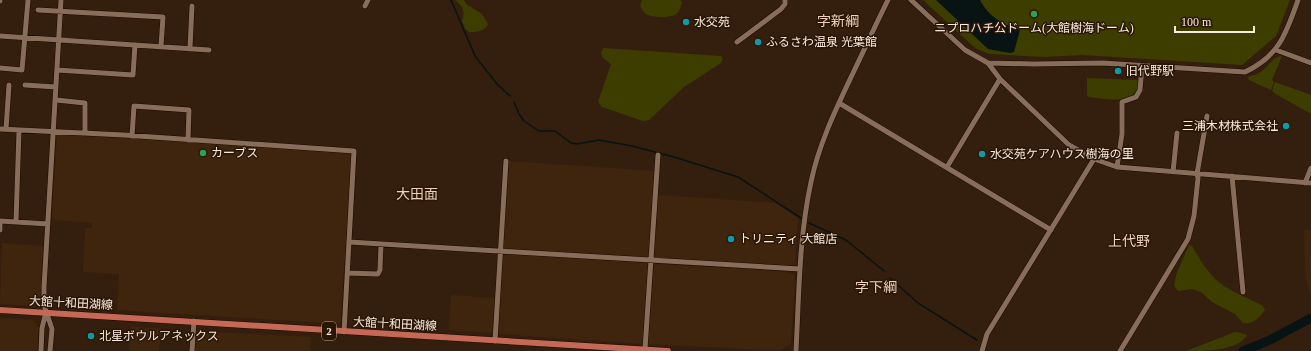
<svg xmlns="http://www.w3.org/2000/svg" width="1311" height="351" viewBox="0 0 1311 351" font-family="'Times New Roman','Noto Sans JP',serif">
  <rect width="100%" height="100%" fill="#341f0e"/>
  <path fill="#3f250e" d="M57 134H65L348 152 352 157 340 324 117 310 119 274 83 272 85 228H92V223L55 220 52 217Z
    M509 161 655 171 650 259 503 250Z
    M661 195 775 203 798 218 795 265 782 266 654 259 658 196Z
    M1304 230H1311V295L1306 280 1305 269Z
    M2 243 43 246 40 306 0 304Z
    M503 253 647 263 649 265 644 344 498 334Z
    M654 264 763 270 784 272 795 275 791 344 780 350H765L648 344Z
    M451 295 495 298 493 333 449 330Z
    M0 318 33 320 39 328 37 351H0Z
    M131 326 161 329 159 351H129Z
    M195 331 311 337 310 351H193Z"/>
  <path fill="#3d3d00" d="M455 0H464L466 4 482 14 488 24C484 32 477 32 469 32L465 28 462 21C466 11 462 6 455 0Z
    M642 0H680L682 2C681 5 680 9 679 11 675 19 652 18 646 14 643 12 642 9 640 6Z
    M923 0H1290L1276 36 1242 65 1082 55 1044 57 989 54 975 48Z
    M603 48 721 56 723 59 721 63 684 87 649 120 643 121 602 107 598 102 611 64 603 58 601 53Z
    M1282 56 1272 80 1274 82 1271 90 1249 80 1248 77C1251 75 1253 76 1257 74 1267 70 1271 57 1282 56Z
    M1087 78 1137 80 1139 83C1135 106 1106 99 1089 97L1087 95Z
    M1275 82 1311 95V114L1274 93 1272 91Z
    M1189 245 1192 246C1202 263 1211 279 1229 289 1239 295 1252 300 1263 306L1265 310C1259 318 1253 325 1243 323L1235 314 1212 302 1201 292 1192 289 1178 291 1174 286 1176 275Z
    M1235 332 1241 333 1247 335C1238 351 1205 351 1186 351Z"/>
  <path fill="#081414" d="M936 0H980C988 16 1003 25 1020 30L1014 52 1010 53 988 49Z"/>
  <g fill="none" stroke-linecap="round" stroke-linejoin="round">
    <path stroke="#081414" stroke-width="1.5" d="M451 0 475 56 497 84 510 96
      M514 102 519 114 524 121 539 131H555L571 143 577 144 599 140 632 146 674 157 738 177 801 218
      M809 223 846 240 884 271
      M890 278 918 303 977 340"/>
    <path stroke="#081414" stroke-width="9" d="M1243 351 1268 341 1311 318"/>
    <g stroke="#1b0800" stroke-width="6">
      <path id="minor" d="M911 0 965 50 988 63 1033 64 1103 63 1245 72C1279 56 1286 34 1298 0
        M0 1V0
        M365 6 368 0
        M38 10 163 17 161 46
        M0 36 209 50
        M737 42 781 9 785 4V0
        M190 48 192 6
        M1276 50 1311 63
        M988 63 1000 79 1069 145 1094 159 1117 167 1311 183
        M0 68 22 70 28 0
        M57 70 133 75 135 45
        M25 85 56 87
        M56 100 85 103V133
        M839 103 1051 230
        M0 129 124 135 354 151 344 332
        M6 129 9 85
        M132 136 134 106 189 110 188 140
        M947 167 1000 79
        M1117 167 1122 134V102L1136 97 1140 90 1142 66
        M1173 172 1177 133
        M1232 176 1243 292
        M1305 183 1311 168
        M0 221 48 224
        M16 222 19 130
        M0 230V221
        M349 242 800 269
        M347 273 378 274 380 270 381 244
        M495 341 506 161
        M645 349 658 155
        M41 351 42 328 46 312
        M50 351 52 329 44 305V287L61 0
        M192 351 194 321
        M796 351C799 295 799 237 811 182 819 143 837 107 854 71 865 48 876 24 888 0
        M982 351 987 334 1094 159
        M1120 351 1188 239 1194 216 1198 178 1197 174 1207 116"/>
    </g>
    <g stroke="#1b0800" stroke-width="7">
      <path id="major" d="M0 310 668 351"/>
    </g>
    <use href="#minor" stroke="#876d5a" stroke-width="5"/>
    <use href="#major" stroke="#c56956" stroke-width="6"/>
  </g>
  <g fill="#2e9e5b" stroke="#2a1605" stroke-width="1.5">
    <circle cx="1034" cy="14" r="4"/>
    <circle cx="203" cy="153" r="4"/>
  </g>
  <g fill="#0f9aa8" stroke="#2a1605" stroke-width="1.5">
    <circle cx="686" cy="22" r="4"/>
    <circle cx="758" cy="42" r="4"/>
    <circle cx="1118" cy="71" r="4"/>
    <circle cx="1286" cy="126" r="4"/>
    <circle cx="982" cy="154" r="4"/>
    <circle cx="731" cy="239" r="4"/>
    <circle cx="91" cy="336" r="4"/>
  </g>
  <g text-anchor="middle" stroke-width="3" stroke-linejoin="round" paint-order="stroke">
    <rect fill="#2a1605" stroke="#bbaa9e" stroke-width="1" x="322" y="322" width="14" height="18" rx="3"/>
    <g font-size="11" font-weight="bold" fill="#f9eadf">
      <text x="329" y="335">2</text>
    </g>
    <g font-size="12" fill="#f9eadf" stroke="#2a1605" text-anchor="start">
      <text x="694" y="26">水交苑</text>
      <text x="1034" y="32" text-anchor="middle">ニプロハチ公ドーム(大館樹海ドーム)</text>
      <text x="766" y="46">ふるさわ温泉 光葉館</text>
      <text x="1126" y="75">旧代野駅</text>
      <text x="1278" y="130" text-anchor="end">三浦木材株式会社</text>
      <text x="211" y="157">カーブス</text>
      <text x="990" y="158">水交苑ケアハウス樹海の里</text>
      <text x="739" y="243">トリニティ 大館店</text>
      <text x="99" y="340">北星ボウルアネックス</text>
    </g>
    <g font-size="12" fill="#f9eadf" stroke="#2a1605">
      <text transform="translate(71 303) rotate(3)" y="4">大館十和田湖線</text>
      <text transform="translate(395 324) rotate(3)" y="4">大館十和田湖線</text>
    </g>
    <g font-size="14" fill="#efd2bd" stroke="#2a1605">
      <text x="838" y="26">字新綱</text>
      <text x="417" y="199">大田面</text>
      <text x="1129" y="246">上代野</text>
      <text x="876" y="292">字下綱</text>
    </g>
  </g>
  <path d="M1175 26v6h79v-6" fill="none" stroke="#f9eadf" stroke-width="2"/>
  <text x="1181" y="26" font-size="12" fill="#f9eadf" stroke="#2a1605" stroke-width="3" paint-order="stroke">100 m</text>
</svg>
